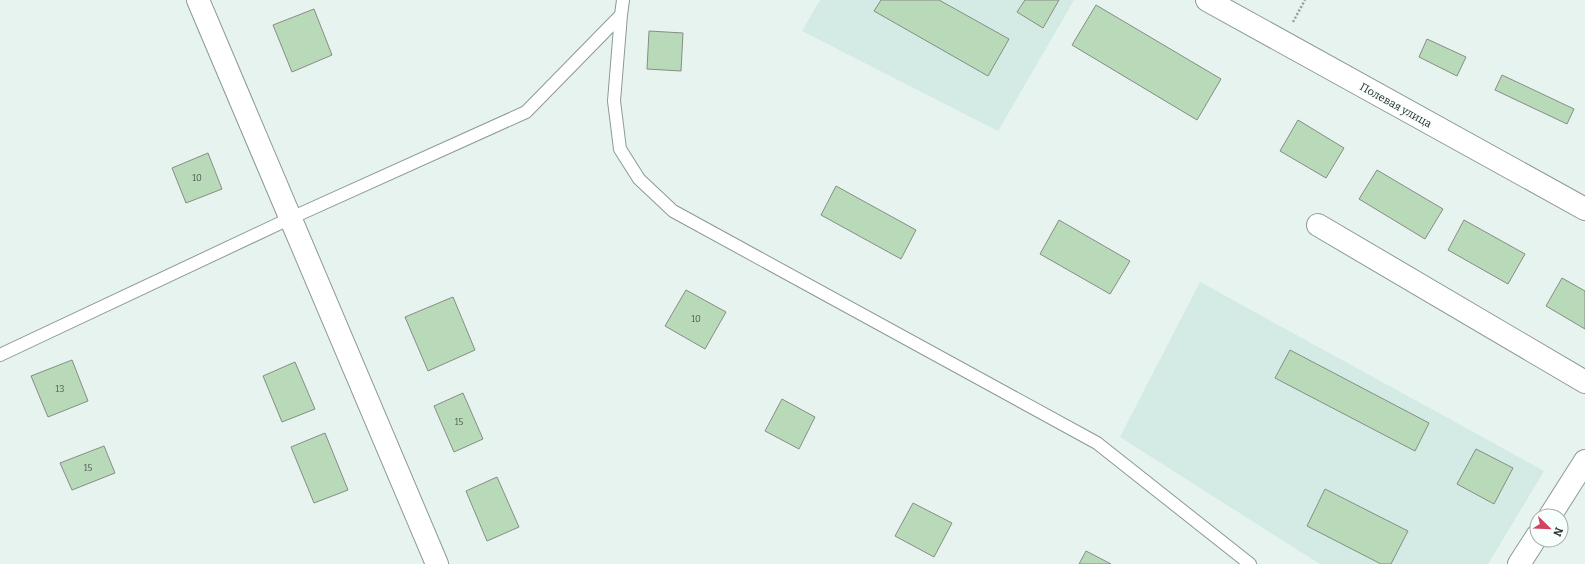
<svg xmlns="http://www.w3.org/2000/svg" width="1585" height="564" viewBox="0 0 1585 564" font-family="Bitter,serif">
  <rect width="100%" height="100%" fill="#e6f3ef"/>
  <path fill="#d4eae4" d="M820 0H1074L998 131 802 31Z
    M1200 282 1544 471 1488 564H1320L1120 437Z"/>
  <path fill="#b9dab9" stroke="#868d86" d="M881 0H939L1009 39 988 76 874 11Z
    M1025 0H1059L1043 28 1017 12Z
    M1096 5 1221 79 1197 120 1072 45Z
    M314 9 332 55 292 72 273 25Z
    M649 31 683 33 681 71 647 69Z
    M1427 39 1466 57 1457 76 1419 57Z
    M1502 75 1574 109 1567 124 1495 90Z
    M1298 120 1344 148 1326 178 1280 151Z
    M208 153 222 189 186 203 172 168Z
    M1377 170 1443 209 1425 239 1359 199Z
    M836 186 916 230 901 259 821 215Z
    M1059 220 1130 261 1110 294 1040 254Z
    M1464 220 1525 254 1508 284 1448 250Z
    M1562 278 1585 291V329L1546 306Z
    M686 290 726 312 705 349 665 326Z
    M453 297 475 350 428 371 405 317Z
    M1290 350 1429 423 1415 451 1275 378Z
    M72 360 88 401 48 417 31 376Z
    M295 362 315 409 282 422 263 376Z
    M463 393 483 439 454 452 434 406Z
    M782 399 815 417 799 449 765 431Z
    M325 433 348 490 314 503 291 447Z
    M104 446 115 473 72 490 60 463Z
    M1476 449 1513 468 1494 504 1457 484Z
    M497 477 519 527 487 541 466 491Z
    M1325 489 1408 531 1391 564H1381L1307 526Z
    M913 503 952 523 934 557 895 536Z
    M1086 551 1111 564H1079Z"/>
  <g fill="none" stroke-linecap="round" stroke-linejoin="round">
    <g stroke="#8d9996" stroke-width="14">
      <path id="lane" d="M621 15 614 101 620 149 639 179 673 211 1097 443 1250 564
        M0 355 291 218 526 112 621 15 623 0"/>
    </g>
    <g stroke="#8d9996" stroke-width="24">
      <path id="street" d="M198 0 437 564
        M1207 0 1585 209
        M1318 225 1585 382
        M1550 516 1585 461
        M1519 564 1537 536"/>
    </g>
    <path stroke="#949d9b" stroke-width="2.5" stroke-dasharray="2 2" stroke-linecap="butt" d="M1293 22 1305 0"/>
    <use href="#lane" stroke="#fff" stroke-width="12"/>
    <use href="#street" stroke="#fff" stroke-width="22"/>
  </g>
  <g text-anchor="middle" stroke-width="3.5" stroke-linejoin="round" paint-order="stroke">
    <g font-size="9" fill="#4d5950">
      <text x="197" y="181">10</text>
      <text x="696" y="322">10</text>
      <text x="60" y="392">13</text>
      <text x="459" y="425">15</text>
      <text x="88" y="471">15</text>
    </g>
    <g font-size="11" fill="#292e2d" stroke="#f7fffd">
      <text transform="translate(1396 105) rotate(29)" y="4">Полевая улица</text>
    </g>
  </g>
  <g transform="translate(1549 528) rotate(113)"><circle r="19" fill="#f7fffd" stroke="#a5abaa"/>
  <path d="M0-3L7 15L0 10L-7 15Z" fill="#d34360"/>
  <text y="-6" font-size="11" font-weight="bold" text-anchor="middle" fill="#292e2d">N</text>
  </g>
</svg>
